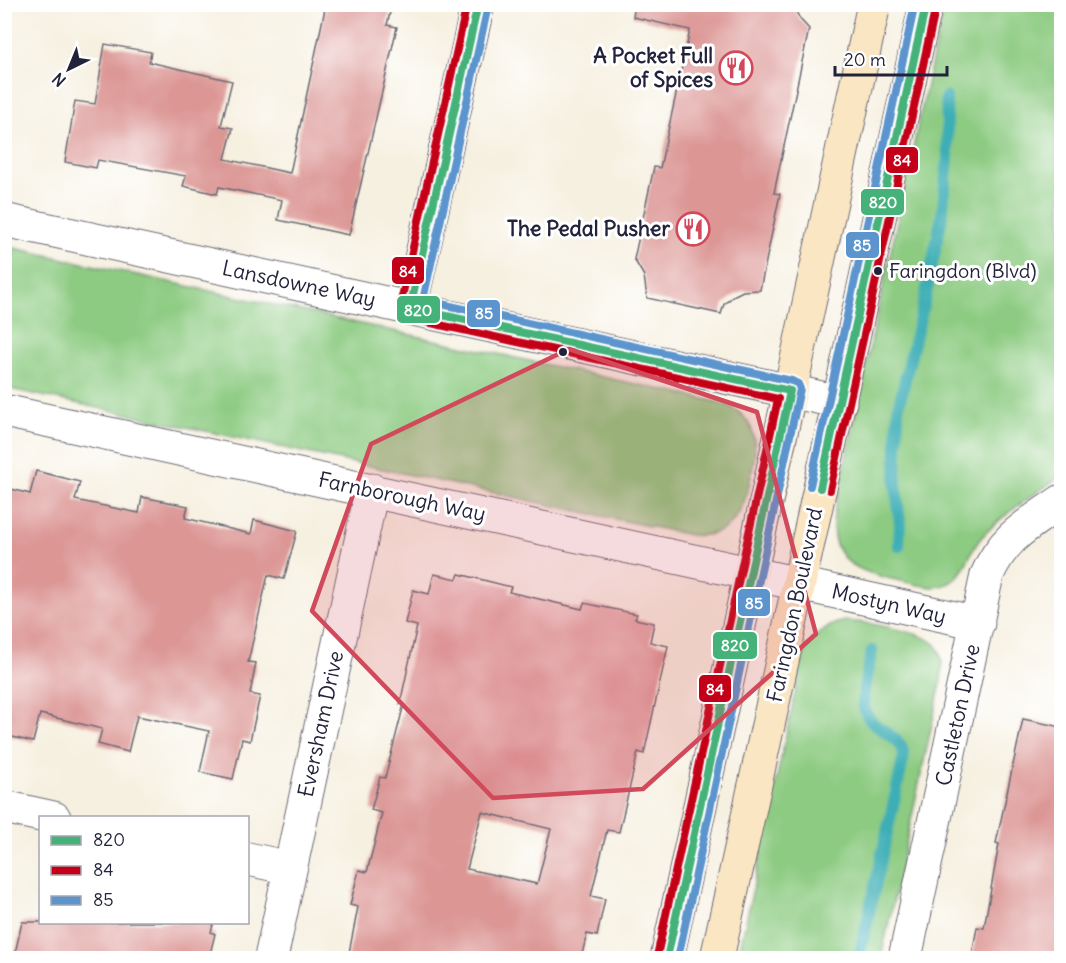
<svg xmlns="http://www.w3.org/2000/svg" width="1066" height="963" viewBox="0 0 1066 963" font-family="Delius,sans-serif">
  <rect width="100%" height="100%" fill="#fff"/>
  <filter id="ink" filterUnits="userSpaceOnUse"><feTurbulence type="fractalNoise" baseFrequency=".0167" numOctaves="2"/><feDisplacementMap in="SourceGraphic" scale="12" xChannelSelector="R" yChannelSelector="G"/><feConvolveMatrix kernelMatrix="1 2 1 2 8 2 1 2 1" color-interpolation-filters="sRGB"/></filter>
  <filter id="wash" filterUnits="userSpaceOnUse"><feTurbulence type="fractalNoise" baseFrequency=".008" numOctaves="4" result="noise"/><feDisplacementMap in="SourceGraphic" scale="24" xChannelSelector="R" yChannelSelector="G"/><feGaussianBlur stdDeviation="1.35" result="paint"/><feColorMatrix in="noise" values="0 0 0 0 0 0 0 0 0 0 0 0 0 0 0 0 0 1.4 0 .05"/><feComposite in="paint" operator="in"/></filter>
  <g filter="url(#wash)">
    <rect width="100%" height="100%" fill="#f6f0e0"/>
    <path fill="#8ccb81" stroke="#57765e" stroke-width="1.5" d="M948 4 1061 5 1062 475C1035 495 1003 513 981 538 964 558 965 586 933 587 919 586 906 582 892 579 850 570 826 556 835 509L940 24Z
      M5 246 722 403C732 407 742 413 748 422 758 439 755 458 751 476 744 512 732 539 690 535L5 388Z
      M844 621C863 622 924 631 936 645 945 658 942 673 940 687L881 958H738L803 656C811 636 825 626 844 621Z"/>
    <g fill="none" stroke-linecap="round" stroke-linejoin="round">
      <path stroke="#3daeb6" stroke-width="12" d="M899 546 900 524 896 484 898 409 927 289 942 216 948 158 946 97
        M859 958 904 756C901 731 868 731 864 707 861 690 869 668 872 651"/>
    </g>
    <g id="blocks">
      <path fill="#dc9795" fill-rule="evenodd" d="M326 4H392L387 25 397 27 349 235 278 220 282 200 219 187 217 194 183 186 186 176 98 160 96 168 65 162 75 101 95 104 105 44 151 52 149 62 232 81 221 126 233 128 225 159 290 173Z
        M635 4H792L800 19 809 29 774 193 780 194 760 290 743 291 735 295 724 304 721 314 647 298 644 276 634 259 654 167 660 168 690 30 633 17Z
        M36 471 80 482 75 500 139 513 142 497 188 506 185 518 251 534 254 520 297 531 284 579 268 575 248 662 256 663 250 694 260 696 250 741 242 739 233 779 200 772 209 731 137 716 128 752 98 744 102 729 40 714 33 742 4 735V487L30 494Z
        M434 574 457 579 459 574 511 587 509 592 582 609 584 603 637 614 635 619 654 623 650 642 668 646 644 754 638 752 619 832 607 830 591 896 605 899 597 936 587 934 581 958H348L358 907 350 905 359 870 367 872 382 813 371 810 380 777 385 778 404 704H400L417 626 405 623 413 590 429 594ZM482 812 551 829 537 884 467 869Z
        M1023 719 1062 727V958H991L972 955 977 927 984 928 999 844 996 843Z
        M22 922H214L211 932 215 934 209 958H14Z"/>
    </g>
  </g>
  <g filter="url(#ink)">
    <use href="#blocks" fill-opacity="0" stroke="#6c6a75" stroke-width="1.5"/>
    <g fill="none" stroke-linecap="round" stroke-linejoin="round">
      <g stroke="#6c6a75" stroke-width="35">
        <path id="street" d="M4 220 840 402
          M410 308 478 4
          M4 411 978 623
          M4 807 54 818
          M248 859 290 868
          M271 958 372 490
          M905 958 987 575C1004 536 1028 525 1062 501"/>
      </g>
      <g stroke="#6c6a75" stroke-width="35">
        <path id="secondary" d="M667 958 874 4
          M717 958 926 4"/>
      </g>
      <use href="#street" stroke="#fff" stroke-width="33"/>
      <use href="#secondary" stroke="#fbe6c3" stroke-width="33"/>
      <g stroke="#fff" stroke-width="12">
        <path id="bus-1" d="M478 4 410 308 790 391 667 958
          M820 488 926 4"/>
      </g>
      <g stroke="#fff" stroke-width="12">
        <path id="bus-2" d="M467 4 400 306 402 314 408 318 778 399 657 956
          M830 490 936 6"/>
      </g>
      <g stroke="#fff" stroke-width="12">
        <path id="bus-3" d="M488 6 423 300 792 381 798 384 800 389 678 958
          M810 486 915 4"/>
      </g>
      <use href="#bus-1" stroke="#44b279" stroke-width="8"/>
      <use href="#bus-2" stroke="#c40019" stroke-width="8"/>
      <use href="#bus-3" stroke="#5c94ce" stroke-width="8"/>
    </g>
  </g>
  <path fill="#d1495b" fill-opacity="0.2" stroke="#d1495b" stroke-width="4.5" stroke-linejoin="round" d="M569 349 757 412 816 634 643 789 493 798 312 611 371 444Z"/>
  <defs>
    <g id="restaurant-ring" transform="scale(1.725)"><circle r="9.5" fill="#fff" stroke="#d1495b" stroke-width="1.5"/><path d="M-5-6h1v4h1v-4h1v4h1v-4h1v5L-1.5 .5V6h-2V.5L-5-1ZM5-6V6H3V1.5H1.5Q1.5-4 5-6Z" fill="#d1495b"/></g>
  </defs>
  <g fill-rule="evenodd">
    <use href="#restaurant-ring" x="736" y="68"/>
    <use href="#restaurant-ring" x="693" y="229"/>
  </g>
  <g fill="#22223b" stroke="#fff" stroke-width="2">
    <circle cx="878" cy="271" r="5"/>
    <circle cx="563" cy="352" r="5"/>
  </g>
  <g text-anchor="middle" stroke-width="6" stroke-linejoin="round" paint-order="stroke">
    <g font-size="20" fill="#22223b" stroke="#fff" text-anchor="start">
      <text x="889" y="278">Faringdon (Blvd)</text>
    </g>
    <g font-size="21" font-weight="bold" fill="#22223b" stroke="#fff" text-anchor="end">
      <text x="713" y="63">A Pocket Full<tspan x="713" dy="24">of Spices</tspan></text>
      <text x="670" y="236">The Pedal Pusher</text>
    </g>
    <g font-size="21" fill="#22223b" stroke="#fff">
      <text transform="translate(299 284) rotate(12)" y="7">Lansdowne Way</text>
      <text transform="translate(402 497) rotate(12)" y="7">Farnborough Way</text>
      <text transform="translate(889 604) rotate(13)" y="7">Mostyn Way</text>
      <text transform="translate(795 605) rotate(-78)" y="7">Faringdon Boulevard</text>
      <text transform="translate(958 715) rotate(-78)" y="7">Castleton Drive</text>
      <text transform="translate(321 724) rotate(-78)" y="7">Eversham Drive</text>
    </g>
  </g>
  <g stroke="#fff" stroke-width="2">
    <rect x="885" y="146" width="34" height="28" rx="6" fill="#c40019"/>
    <rect x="860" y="188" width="45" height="28" rx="6" fill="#44b279"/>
    <rect x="845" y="231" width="35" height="28" rx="6" fill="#5c94ce"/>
    <rect x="391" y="256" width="34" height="29" rx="6" fill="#c40019"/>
    <rect x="396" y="295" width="45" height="29" rx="6" fill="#44b279"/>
    <rect x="466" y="299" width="35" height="29" rx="6" fill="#5c94ce"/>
    <rect x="737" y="588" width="34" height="29" rx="6" fill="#5c94ce"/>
    <rect x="712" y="631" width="46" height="29" rx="6" fill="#44b279"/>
    <rect x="698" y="674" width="34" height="29" rx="6" fill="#c40019"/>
  </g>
  <g font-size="16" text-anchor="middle" font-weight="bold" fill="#fff">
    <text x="902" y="166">84</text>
    <text x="883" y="208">820</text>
    <text x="862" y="251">85</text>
    <text x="408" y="277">84</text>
    <text x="418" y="316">820</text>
    <text x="484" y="319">85</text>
    <text x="754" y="609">85</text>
    <text x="735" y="651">820</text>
    <text x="715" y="695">84</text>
  </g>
  <rect width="1066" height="963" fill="none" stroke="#fff" stroke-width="24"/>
  <rect x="39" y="816" width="210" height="108" fill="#ffffff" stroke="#a7a7b1" stroke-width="1.5"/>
  <rect x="51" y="836" width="30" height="9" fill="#44b279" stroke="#a7a7b1" stroke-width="1.5"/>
  <text x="93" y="846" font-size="18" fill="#22223b">820</text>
  <rect x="51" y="866" width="30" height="9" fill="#c40019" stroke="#a7a7b1" stroke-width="1.5"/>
  <text x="93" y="876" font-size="18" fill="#22223b">84</text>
  <rect x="51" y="896" width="30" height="9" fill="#5c94ce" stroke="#a7a7b1" stroke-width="1.5"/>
  <text x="93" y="906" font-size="18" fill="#22223b">85</text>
  <g transform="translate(69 69) rotate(223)" stroke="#ffffff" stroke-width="4.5" paint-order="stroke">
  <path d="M0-4.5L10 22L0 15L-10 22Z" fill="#22223b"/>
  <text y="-9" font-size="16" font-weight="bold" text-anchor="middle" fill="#22223b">N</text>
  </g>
  <path d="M835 66v9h112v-9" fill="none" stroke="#22223b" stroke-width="3"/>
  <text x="844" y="66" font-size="18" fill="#22223b" stroke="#ffffff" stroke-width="4.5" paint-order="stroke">20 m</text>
</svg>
